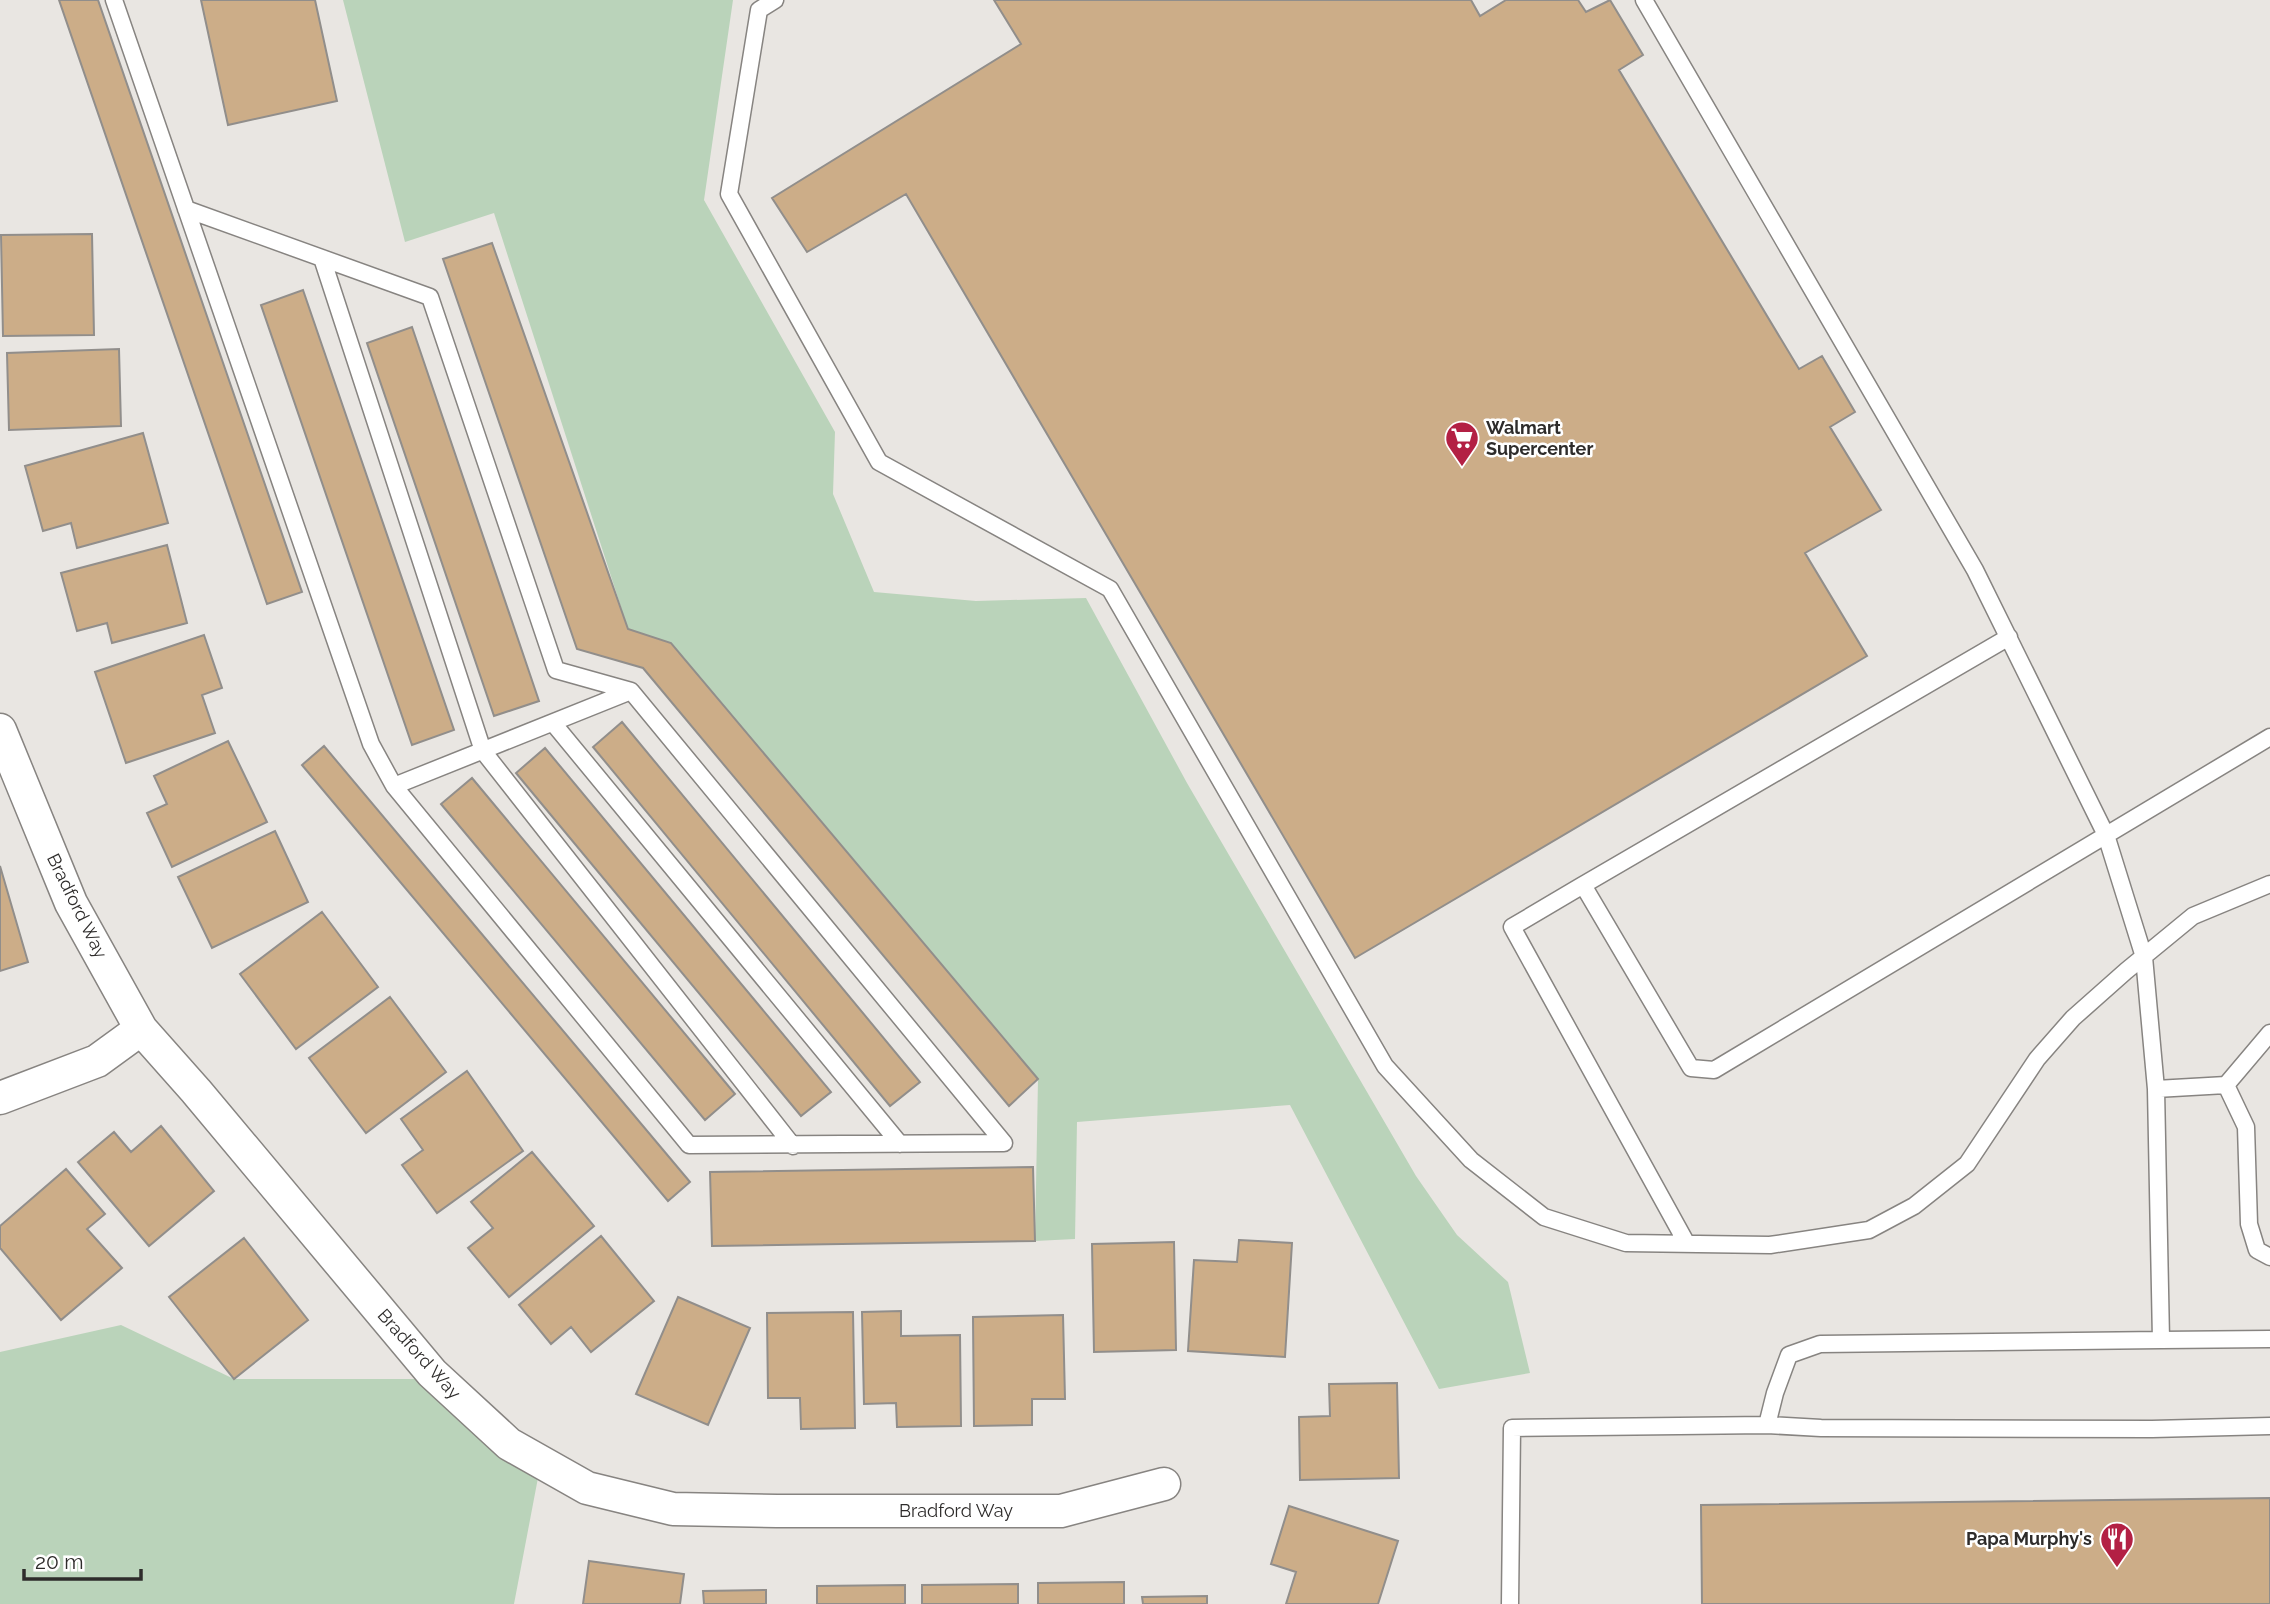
<svg xmlns="http://www.w3.org/2000/svg" width="2270" height="1604" viewBox="0 0 2270 1604" font-family="Raleway,sans-serif">
  <rect width="100%" height="100%" fill="#e9e6e2"/>
  <path fill="#bad3ba" d="M343 0H733L704 200 835 432 833 494 874 592 976 601 1086 598 1187 783 1416 1176 1457 1235 1508 1282 1530 1373 1439 1389 1290 1105 1077 1122 1075 1239 1035 1241 1038 1079 671 643 628 629 494 213 405 242Z
    M121 1325 234 1379H438L541 1462 514 1604H0V1352Z"/>
  <path fill="#ccad88" stroke="#918e8b" stroke-width="2" d="M59 0H98L302 592 267 604Z
    M201 0H315L337 101 228 125Z
    M994 0H1471L1480 16 1506 0H1578L1586 12 1610 0 1643 55 1619 70 1799 369 1822 356 1855 412 1830 427 1881 510 1805 553 1867 656 1355 958 906 194 807 252 772 198 1021 44Z
    M92 234 94 335 3 336 1 235Z
    M492 243 628 629 671 643 1038 1079 1009 1106 643 668 577 649 443 259Z
    M303 290 454 730 412 745 261 305Z
    M412 327 539 701 494 716 367 343Z
    M119 349 121 426 9 430 7 353Z
    M143 433 168 523 77 548 71 523 43 531 25 466Z
    M167 545 187 623 112 643 107 623 77 631 61 573Z
    M204 635 222 688 202 695 215 733 126 763 95 672Z
    M622 722 920 1082 890 1106 593 747Z
    M228 741 267 822 172 867 147 813 167 804 154 776Z
    M324 746 690 1182 668 1201 302 765Z
    M545 748 831 1092 801 1116 516 773Z
    M472 778 735 1094 705 1120 441 804Z
    M275 831 308 902 212 948 178 877Z
    M0 866 28 962 0 971Z
    M322 912 378 987 296 1049 240 974Z
    M390 997 446 1072 366 1133 309 1058Z
    M467 1071 523 1151 437 1213 402 1165 423 1150 401 1119Z
    M161 1126 214 1191 149 1246 78 1162 114 1132 131 1152Z
    M532 1152 594 1226 509 1297 468 1248 493 1228 471 1202Z
    M1033 1167 1035 1241 712 1246 710 1172Z
    M66 1169 105 1214 87 1229 122 1268 61 1320 0 1248V1226Z
    M601 1236 654 1301 591 1352 571 1327 551 1344 519 1305Z
    M244 1238 308 1320 234 1379 169 1297Z
    M1239 1240 1292 1243 1285 1357 1188 1351 1194 1260 1237 1262Z
    M1174 1242 1176 1350 1094 1352 1092 1244Z
    M678 1297 750 1328 708 1425 636 1394Z
    M901 1311V1336L960 1335 961 1426 897 1427 896 1403 864 1404 862 1312Z
    M853 1312 855 1428 801 1429 800 1398H768L767 1313Z
    M1063 1315 1065 1399H1032V1425L974 1426 973 1317Z
    M1397 1383 1399 1478 1300 1480 1299 1417 1330 1416 1329 1384Z
    M2270 1498V1604H1702L1701 1505Z
    M1289 1506 1398 1541 1378 1604H1286L1296 1572 1271 1564Z
    M589 1561 684 1574 680 1604H583Z
    M1124 1582V1604H1038V1583Z
    M1018 1584V1604H922V1585Z
    M905 1585V1604H817V1586Z
    M766 1590V1604H704L703 1591Z
    M1207 1596V1604H1143L1142 1597Z"/>
  <g fill="none" stroke-linecap="round" stroke-linejoin="round">
    <g stroke="#878481" stroke-width="19">
      <path id="service" d="M114 0 371 744 394 786 689 1145 1004 1143 631 691 556 670 430 297 186 209
        M775 0 759 10 729 194 879 462 1110 589 1385 1066 1471 1160 1544 1217 1626 1243 1770 1245 1869 1230 1914 1206 1967 1164 2037 1059 2073 1018 2126 971 2193 916 2270 884
        M1644 0 1975 570 2106 835 2144 957 2156 1089 2161 1340 2270 1339
        M322 258 483 751 793 1146
        M2009 637 1583 885 1691 1068 1714 1070 2270 737
        M553 723 900 1144
        M394 786 631 691
        M1583 885 1512 927 1687 1244
        M2226 1085 2246 1127 2249 1224 2257 1250 2270 1257
        M2156 1089 2226 1085 2270 1033
        M1767 1425 1821 1428 2152 1429 2270 1426
        M1510 1604 1512 1428 1767 1425 1775 1393 1789 1355 1820 1344 2161 1340"/>
    </g>
    <g stroke="#878481" stroke-width="35">
      <path id="minor" d="M0 730 71 903 141 1029 196 1091 432 1373 509 1444 587 1488 673 1509 777 1511H1061L1164 1484
        M0 1098 97 1061 141 1029"/>
    </g>
    <use href="#service" stroke="#fff" stroke-width="16"/>
    <use href="#minor" stroke="#fff" stroke-width="32"/>
  </g>
  <defs>
    <g id="supermarket-pin" transform="scale(1.75)"><path d="M0 17L-7.5 6A9.5 9.5 0 1 1 7.5 6Z" fill="#b32044" stroke="#fff"/><path d="M-6-5.5h2.5l.6 2H6L4.5 2H-2.5L-4.4-4H-6ZM-1.5 3.2a1.3 1.3 0 1 0 .1 0ZM3 3.2a1.3 1.3 0 1 0 .1 0Z" fill="#fff"/></g>
    <g id="restaurant-pin" transform="scale(1.75)"><path d="M0 17L-7.5 6A9.5 9.5 0 1 1 7.5 6Z" fill="#b32044" stroke="#fff"/><path d="M-5-6h1v4h1v-4h1v4h1v-4h1v5L-1.5 .5V6h-2V.5L-5-1ZM5-6V6H3V1.5H1.5Q1.5-4 5-6Z" fill="#fff"/></g>
  </defs>
  <g fill-rule="evenodd">
    <use href="#supermarket-pin" x="1462" y="438"/>
    <use href="#restaurant-pin" x="2117" y="1539"/>
  </g>
  <g text-anchor="middle" stroke-width="5" stroke-linejoin="round" paint-order="stroke">
    <g font-size="18" font-weight="bold" fill="#2e2c2b" stroke="#fff" text-anchor="start">
      <text x="1486" y="434">Walmart<tspan x="1486" dy="21">Supercenter</tspan></text>
      <text x="2092" y="1545" text-anchor="end">Papa Murphy's</text>
    </g>
    <g font-size="18" fill="#2e2c2b" stroke="#fff">
      <text transform="translate(77 906) rotate(64)" y="6">Bradford Way</text>
      <text transform="translate(419 1354) rotate(48)" y="6">Bradford Way</text>
      <text x="956" y="1517">Bradford Way</text>
    </g>
  </g>
  <path d="M24 1569v10h117v-10" fill="none" stroke="#2e2c2b" stroke-width="3.5"/>
  <text x="35" y="1569" font-size="21" fill="#2e2c2b" stroke="#ffffff" stroke-width="5" paint-order="stroke">20 m</text>
</svg>
